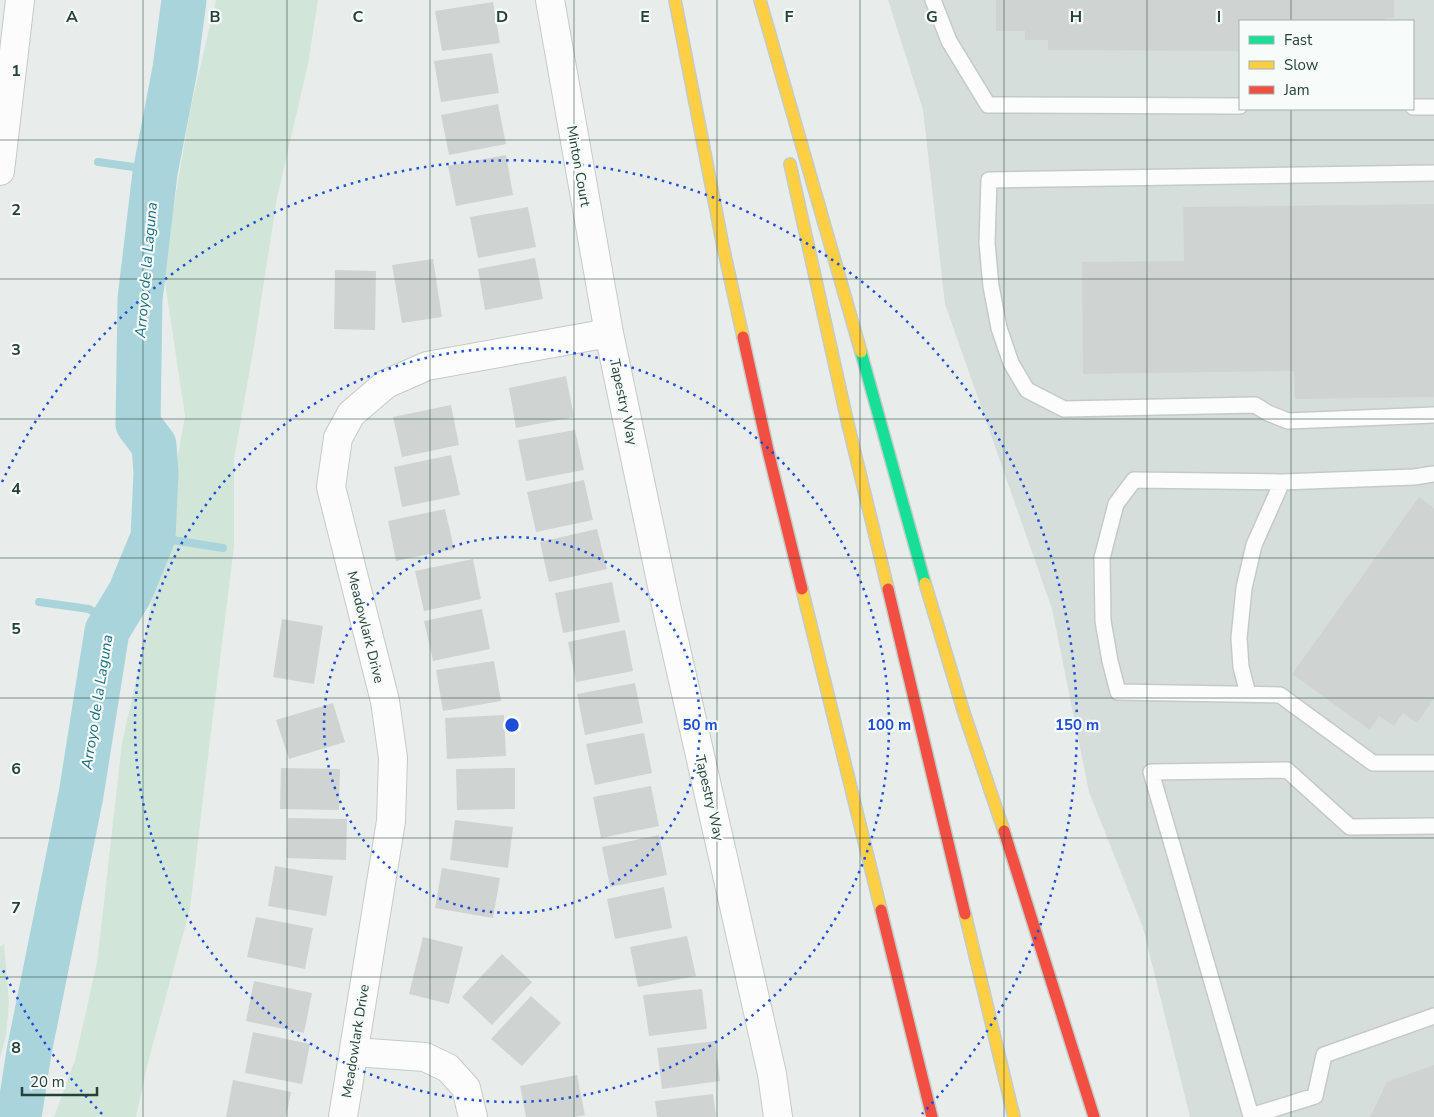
<svg xmlns="http://www.w3.org/2000/svg" width="1434" height="1117" viewBox="0 0 1434 1117" font-family="'Nunito Sans',sans-serif">
  <rect width="100%" height="100%" fill="#e8edeb"/>
  <path fill="#d6dedb" fill-rule="evenodd" d="M888 0H1434V1117H1190L1143 928 1089 792 1052 609 945 304 923 110ZM1240 21H1413V109H1240Z"/>
  <path fill="#d1e6d8" d="M216 0H318L308 64 277 198 254 346 234 459V547L210 740 190 909 148 1062 136 1117H54L75 1060 97 963 122 743 141 659 185 416 163 269 191 106Z
    M4 944 9 1002 6 1036 0 1058V947Z"/>
  <g fill="none" stroke-linecap="round" stroke-linejoin="round">
    <path stroke="#a9d4db" stroke-width="8" d="M98 162 155 170
      M153 537 223 548
      M39 602 89 609 112 623"/>
    <path stroke="#a9d4db" stroke-width="45" d="M19 1117 29 1052 81 795 107 631 130 593 153 537 156 473 154 445 138 424 140 299 155 173 175 69 184 0"/>
  </g>
  <path fill="#cfd4d2" d="M996 0H1394V18H1385V21H1240V51L1048 50V40H1025V31H996Z
    M493 2 500 43 442 51 435 11Z
    M492 53 499 93 441 102 434 61Z
    M498 104 506 144 449 155 441 115Z
    M506 155 513 195 456 206 448 166Z
    M1434 204V397L1295 399 1294 371 1083 374 1082 262 1184 261 1183 207Z
    M528 207 536 247 478 258 470 217Z
    M535 258 543 299 485 310 478 269Z
    M433 259 442 317 402 323 392 265Z
    M335 270 376 271 375 330 334 329Z
    M566 376 574 417 516 428 509 388Z
    M451 405 459 445 402 457 393 417Z
    M575 430 584 470 526 481 518 440Z
    M451 455 460 495 402 507 394 467Z
    M584 480 593 520 536 532 527 492Z
    M1419 497 1434 508V699L1417 723 1403 713 1394 726 1379 716 1370 730 1292 674Z
    M445 509 454 549 396 561 388 521Z
    M597 529 607 569 549 582 540 542Z
    M473 559 481 599 424 611 415 571Z
    M612 582 620 622 563 633 555 593Z
    M482 609 490 649 433 661 424 621Z
    M282 619 323 626 314 684 273 677Z
    M625 630 633 671 576 682 568 642Z
    M494 661 501 701 443 711 436 670Z
    M635 683 643 723 585 735 577 694Z
    M333 703 345 742 289 759 276 720Z
    M504 715 506 756 447 759 445 718Z
    M644 733 652 773 595 785 586 744Z
    M281 768 340 769 339 810 280 809Z
    M515 768V809L457 810 456 769Z
    M651 786 659 826 601 838 593 797Z
    M288 818 347 819 346 860 287 858Z
    M455 820 513 827 508 868 450 860Z
    M659 835 667 875 610 887 602 847Z
    M275 866 333 876 326 916 268 906Z
    M442 868 500 878 493 918 435 908Z
    M664 887 672 928 615 939 607 899Z
    M256 917 313 928 305 969 247 957Z
    M687 936 696 976 638 987 630 947Z
    M423 937 463 947 449 1004 409 994Z
    M502 954 532 982 492 1025 462 997Z
    M254 981 312 993 304 1033 246 1021Z
    M702 989 707 1029 649 1036 643 995Z
    M531 996 561 1023 522 1066 491 1039Z
    M253 1032 310 1044 302 1084 245 1073Z
    M715 1041 720 1081 662 1089 657 1048Z
    M1434 1065V1117H1370L1387 1082Z
    M577 1075 585 1115 575 1117H526L520 1086Z
    M233 1080 291 1092 286 1117H226Z
    M713 1094 716 1117H657L655 1101Z"/>
  <g fill="none" stroke-linecap="round" stroke-linejoin="round">
    <g stroke="#c5cac8" stroke-width="18">
      <path id="lane" d="M933 0 949 41 988 105 1240 106
        M1413 107H1434
        M1434 173 989 180 987 243 991 286 999 328 1011 363 1027 390 1064 409 1255 405 1268 413 1288 421 1434 415
        M1434 474 1414 477 1282 482 1134 480 1116 504 1102 558 1103 621 1110 661 1118 692 1280 695 1373 763H1434
        M1248 694 1241 667 1239 638 1244 588 1254 545 1282 482
        M1434 826 1350 827 1287 770 1151 772 1251 1116 1315 1096 1324 1055 1434 1016"/>
    </g>
    <g stroke="#c5cac8" stroke-width="30">
      <path id="street" d="M550 0 609 333 666 605 772 1074 778 1117
        M0 171 20 0
        M354 1052 425 1057 448 1068 466 1088 473 1117
        M343 1117 391 821 393 758 385 701 331 487 338 438 351 414 386 384 427 366 609 333"/>
    </g>
    <g stroke="#c3ccc9" stroke-width="14">
      <path id="fast" d="M861 352 925 583"/>
    </g>
    <g stroke="#c3ccc9" stroke-width="14">
      <path id="slow" d="M675 0 723 246 743 337
        M760 0 861 352
        M790 164 847 420 888 589
        M925 583 964 713 1004 831
        M802 589 881 910
        M965 914 1014 1117"/>
    </g>
    <g stroke="#c3ccc9" stroke-width="14">
      <path id="jam" d="M743 337 769 455 802 589
        M888 589 965 914
        M1004 831 1094 1117
        M881 910 932 1117"/>
    </g>
    <use href="#lane" stroke="#fcfcfc" stroke-width="15"/>
    <use href="#street" stroke="#fcfcfc" stroke-width="28"/>
    <use href="#fast" stroke="#16e098" stroke-width="11"/>
    <use href="#slow" stroke="#ffcf43" stroke-width="11"/>
    <use href="#jam" stroke="#f24e42" stroke-width="11"/>
  </g>
  <path fill="none" stroke="#24423a" stroke-width="1" stroke-opacity="0.55" d="M143 0V1117M287 0V1117M430 0V1117M574 0V1117M717 0V1117M860 0V1117M1004 0V1117M1147 0V1117M1291 0V21M1291 109V1117M0 140H1434M0 279H1434M0 419H1434M0 558H1434M0 698H1434M0 838H1434M0 977H1434"/>
  <g fill="none" stroke="#1d4ed8" stroke-width="2.5" stroke-dasharray="2.5 5">
    <circle cx="512" cy="725" r="188"/>
    <circle cx="512" cy="725" r="377"/>
    <path d="M102 1114A565 565 0 0 1 2 968M2 482A565 565 0 1 1 922 1114"/>
  </g>
  <g text-anchor="middle" stroke-width="4.5" stroke-linejoin="round" paint-order="stroke">
    <g font-size="14" fill="#24423a" stroke="#f7fbf9">
      <text transform="translate(579 166) rotate(80)" y="5">Minton Court</text>
      <text transform="translate(624 402) rotate(78)" y="5">Tapestry Way</text>
      <text transform="translate(366 627) rotate(76)" y="5">Meadowlark Drive</text>
      <text transform="translate(710 798) rotate(77)" y="5">Tapestry Way</text>
      <text transform="translate(355 1041) rotate(-81)" y="5">Meadowlark Drive</text>
    </g>
    <g font-size="15" font-style="italic" fill="#1c6f80" stroke="#f7fbf9">
      <text transform="translate(146 270) rotate(-85)" y="5">Arroyo de la Laguna</text>
      <text transform="translate(97 702) rotate(-81)" y="5">Arroyo de la Laguna</text>
    </g>
  </g>
  <g font-size="16" text-anchor="middle" font-weight="bold" fill="#24423a" stroke="#f7fbf9" stroke-width="4.5" stroke-linejoin="round" paint-order="stroke">
    <text x="72" y="22">A</text>
    <text x="215" y="22">B</text>
    <text x="358" y="22">C</text>
    <text x="502" y="22">D</text>
    <text x="645" y="22">E</text>
    <text x="789" y="22">F</text>
    <text x="932" y="22">G</text>
    <text x="1076" y="22">H</text>
    <text x="1219" y="22">I</text>
    <text x="16" y="76">1</text>
    <text x="16" y="215">2</text>
    <text x="16" y="355">3</text>
    <text x="16" y="494">4</text>
    <text x="16" y="634">5</text>
    <text x="16" y="774">6</text>
    <text x="16" y="913">7</text>
    <text x="16" y="1053">8</text>
  </g>
  <circle cx="512" cy="725" r="8" fill="#1d4ed8" stroke="#f7fbf9" stroke-width="2.5"/>
  <g font-size="15" text-anchor="middle" font-weight="bold" fill="#1d4ed8" stroke="#f7fbf9" stroke-width="4.5" stroke-linejoin="round" paint-order="stroke">
    <text x="700" y="730">50 m</text>
    <text x="889" y="730">100 m</text>
    <text x="1077" y="730">150 m</text>
  </g>
  <rect x="1239" y="20" width="175" height="90" fill="#f7fbf9" stroke="#a3b1ad"/>
  <rect x="1249" y="36" width="25" height="8" fill="#16e098" stroke="#a3b1ad"/>
  <text x="1284" y="45" font-size="15" fill="#24423a">Fast</text>
  <rect x="1249" y="61" width="25" height="8" fill="#ffcf43" stroke="#a3b1ad"/>
  <text x="1284" y="70" font-size="15" fill="#24423a">Slow</text>
  <rect x="1249" y="86" width="25" height="8" fill="#f24e42" stroke="#a3b1ad"/>
  <text x="1284" y="95" font-size="15" fill="#24423a">Jam</text>
  <path d="M22 1087v8h75v-8" fill="none" stroke="#24423a" stroke-width="2.5"/>
  <text x="30" y="1087" font-size="15" fill="#24423a" stroke="#f7fbf9" stroke-width="4" paint-order="stroke">20 m</text>
</svg>
